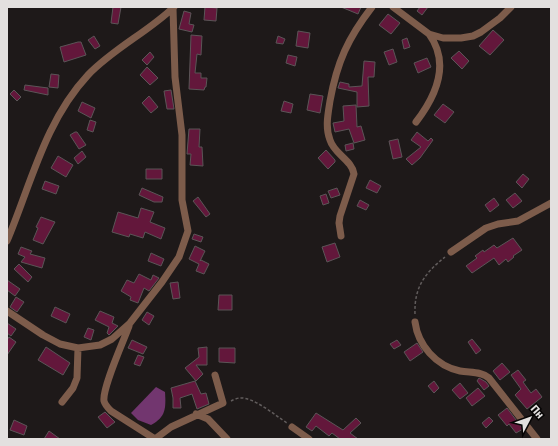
<svg xmlns="http://www.w3.org/2000/svg" width="558" height="446" viewBox="0 0 558 446" font-family="'Fira Sans',sans-serif">
  <rect width="100%" height="100%" fill="#1e1919"/>
  <path fill="#72366f" d="M156 387 165 392C166 408 166 417 151 425L138 420 131 413Z"/>
  <path fill="#63173b" stroke="#5b5557" d="M113 7H121L118 24 111 23Z
    M205 7 217 8 216 21 204 20Z
    M341 7H361L358 14Z
    M420 7H428L422 15 417 11Z
    M184 11 191 13 189 24 194 25 192 32 179 29Z
    M388 14 400 23 391 34 379 25Z
    M493 30 504 40 490 55 479 46Z
    M298 31 310 33 308 48 296 46Z
    M191 35 202 36 201 55 197 54 195 73H201V78H207L206 87H205L204 90 189 89Z
    M94 36 100 46 95 49 88 40Z
    M278 36 285 39 283 44 276 43Z
    M407 38 410 47 404 49 402 40Z
    M78 42H81L86 55 64 62 60 47Z
    M393 49 397 62 389 65 384 52Z
    M459 51 469 61 462 69 451 58Z
    M150 52 154 57 147 65 142 60Z
    M288 55 297 57 295 66 286 63Z
    M427 58 431 67 418 73 414 63Z
    M364 61 375 62 374 77H368L369 106 357 107V92L338 88 340 82 349 84V87L362 86Z
    M147 67 158 78 150 85 140 75Z
    M51 74 59 75 58 88 49 87Z
    M25 85 48 88V95L24 90Z
    M14 90 21 97 17 101 10 94Z
    M171 90 174 109H167L164 91Z
    M310 94 323 96 320 113 307 110Z
    M149 96 158 107 151 113 142 103Z
    M284 101 293 104 291 113 281 111Z
    M82 102 95 108 91 118 78 111Z
    M443 104 454 112 445 123 434 115Z
    M356 105 357 127 361 126 365 140 354 143 349 129 335 132 333 123 344 121 343 106Z
    M90 120 96 122 93 132 87 130Z
    M189 129H200L199 147H202L203 166 190 165 191 154H187Z
    M75 132H77L86 145 79 149 70 135Z
    M417 132 428 141 431 138 433 140 420 158 412 165 406 159 421 147 411 140Z
    M398 139 402 157 393 159 389 141Z
    M353 143 354 149 346 151 345 145Z
    M326 150 335 160V162L328 169 318 158Z
    M82 151 86 157 78 164 74 158Z
    M58 156 73 165 66 177 51 168Z
    M146 169H162V179H146Z
    M523 174 529 179 522 188 516 182Z
    M370 180 381 186 377 193 366 188Z
    M45 181 59 186 56 194 42 189Z
    M142 188 163 197 162 202H154L139 195Z
    M337 188 340 195 331 198 328 191Z
    M515 193 522 201 513 208 506 200Z
    M326 194 329 203 323 205 320 196Z
    M198 197 210 214 206 217 193 201Z
    M494 198 499 205 490 212 485 205Z
    M360 200 369 205 366 210 357 206Z
    M141 208 154 212 150 222 165 228 161 239 145 232 143 238 130 234 129 237 112 232 118 212 138 218Z
    M41 217 55 222 43 244 33 240 38 228 36 227Z
    M194 234 203 237 201 242 192 239Z
    M513 238 522 250 513 256 514 257 508 262 506 259 499 265 494 258 472 273 466 266 477 258 475 256 483 250 484 252 494 245 497 248Z
    M335 243 340 257 327 262 322 247Z
    M195 246 205 251 200 261 201 260 209 264 204 274 196 271 199 264 189 259Z
    M21 247 32 251 30 254 45 258 42 268 21 262 25 257 18 254Z
    M151 253 164 259 161 266 148 261Z
    M19 264 32 277 28 282 14 269Z
    M139 274 151 280 153 275 159 278 149 291 144 288 138 303 130 300 131 297 121 291 127 280 134 283Z
    M7 280 20 289 15 296 7 290Z
    M178 282 180 298 173 299 170 283Z
    M219 295H232V310H218Z
    M16 297 24 302 17 312 10 307Z
    M55 307 70 314 66 323 51 316Z
    M100 311 114 317 112 323 118 326 109 335 107 333 109 327 95 320Z
    M147 312 154 316 149 325 142 320Z
    M7 323 16 329 11 336 7 333Z
    M88 328 94 330 91 340 84 337Z
    M9 337 16 342 7 355V340Z
    M472 339 481 350 476 354 468 342Z
    M132 340 147 347 143 354 128 348Z
    M397 340 401 345 394 349 390 344Z
    M417 343 423 352 410 361 404 352Z
    M46 347 70 363 63 375 38 360Z
    M207 347V365H196L203 374 196 381 185 368 199 357 198 348Z
    M219 348H235V363L219 362Z
    M138 355 144 357 140 366 134 364Z
    M502 363 510 372 500 380 493 371Z
    M518 370 526 380 523 382 531 393 536 389 542 397 527 409 515 395 521 389 511 375Z
    M479 378 486 382 489 386 484 390 477 381Z
    M195 381 201 394 206 393 209 404 197 409 192 394 180 398 181 408H173V398L171 388Z
    M434 381 439 388 434 393 428 386Z
    M460 383 468 393 460 399 452 390Z
    M478 388 485 396 472 406 466 398Z
    M507 408 523 429 516 433 509 424 507 426 498 415Z
    M105 412 115 422 107 428 98 417Z
    M316 413 343 430 356 418 361 423 350 433 358 439H340L332 433 329 436 316 426 312 431 306 427Z
    M489 417 493 421 486 428 482 423Z
    M14 420 27 426 24 435 10 430Z
    M49 431 60 439H44Z"/>
  <g fill="none" stroke-linecap="round" stroke-linejoin="round">
    <path stroke="#615c5c" stroke-width="1.5" stroke-dasharray="3 2" stroke-linecap="butt" d="M415 314C414 287 425 273 445 257
      M231 401C233 400 237 398 240 398 254 397 276 416 287 423"/>
    <path stroke="#7d5c4b" stroke-width="7" d="M393 7 429 34 443 38H461L473 36 481 32 500 18 511 7
      M416 122C436 96 451 64 429 34
      M341 236 339 223 340 216 354 174C352 160 334 154 330 140 325 127 328 114 330 101 337 62 348 38 372 7
      M7 241C31 184 45 121 88 75 114 48 148 32 174 7
      M451 252 486 228 498 224 518 221 551 203
      M7 311 43 335 60 344 78 348 100 345 112 339 130 323 162 282 179 257 188 231 182 200V135L175 77 173 8
      M415 322C418 345 436 366 460 371 470 373 481 371 489 378L537 439
      M129 326C124 340 102 388 104 401 105 405 108 408 111 411L155 439
      M62 402 73 388 77 378 78 348
      M196 414 208 419 227 439
      M292 427 309 439
      M155 439 171 427 223 403 215 375"/>
  </g>
  <rect width="558" height="446" fill="none" stroke="#e3e0df" stroke-width="16"/>
  <g transform="translate(530 418) rotate(49)" stroke="#070505" stroke-width="3" paint-order="stroke">
  <path d="M0-3L7 15L0 10L-7 15Z" fill="#e3e0df"/>
  <text y="-6" font-size="11" font-weight="bold" text-anchor="middle" fill="#e3e0df">Пн</text>
  </g>
</svg>
